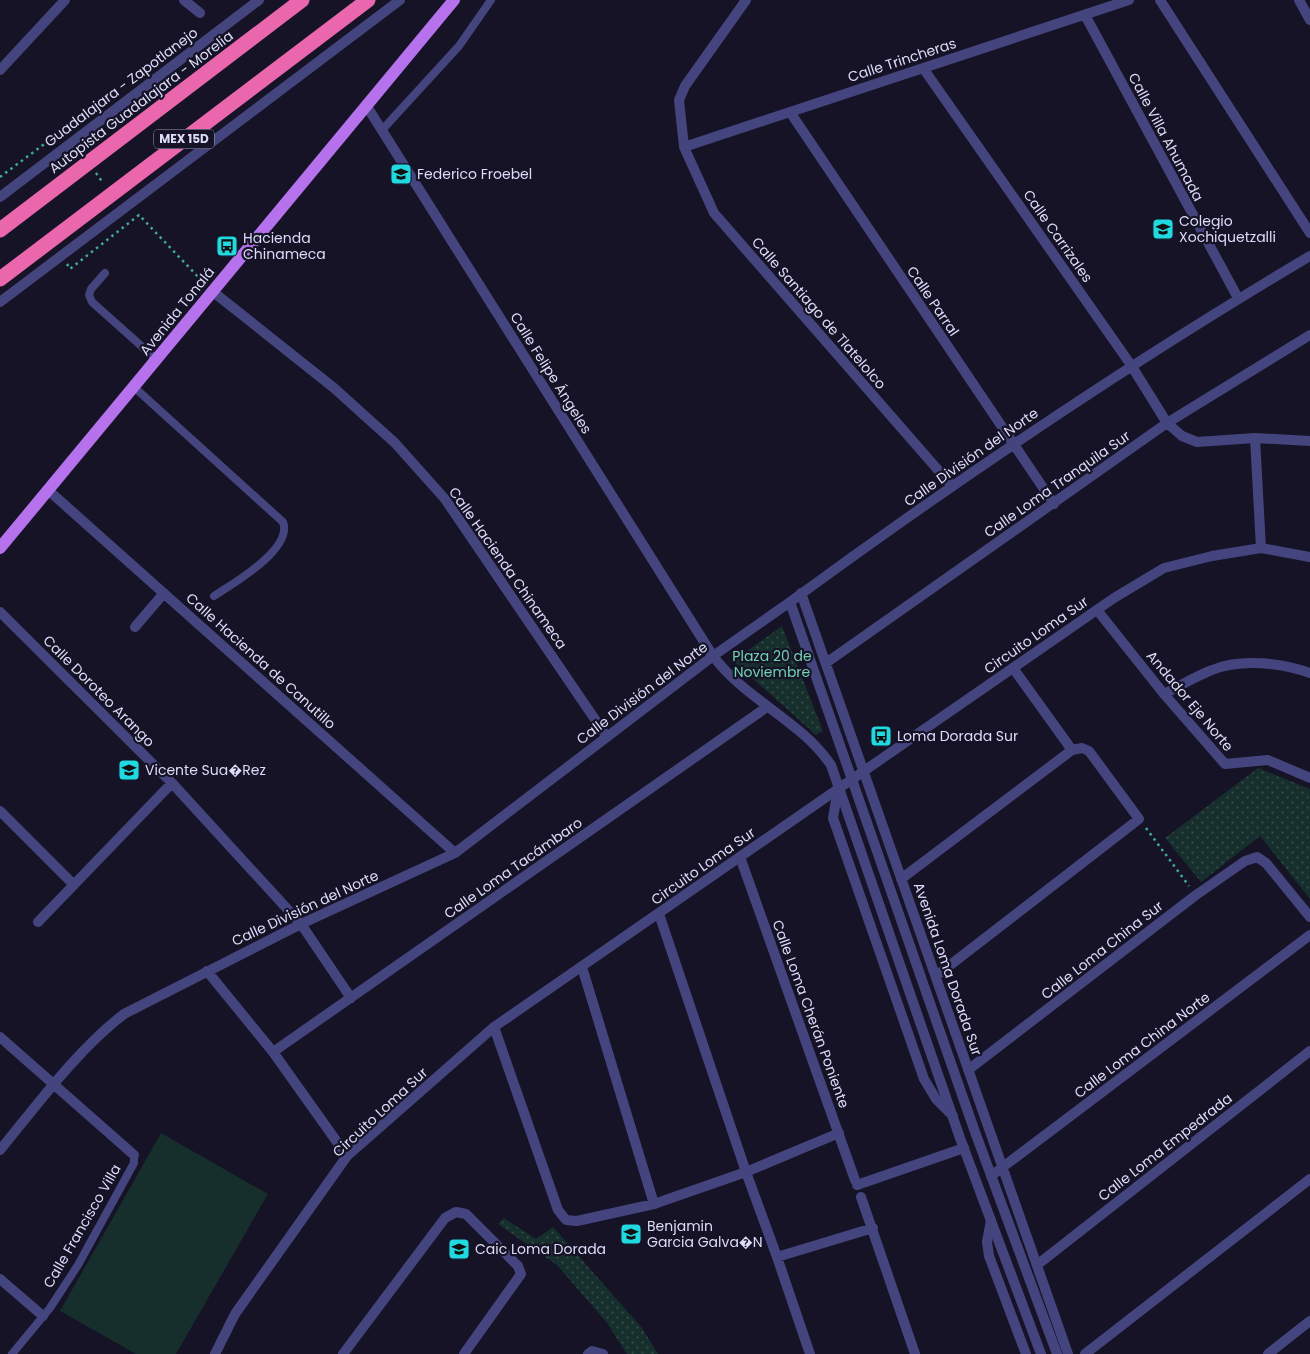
<svg xmlns="http://www.w3.org/2000/svg" width="1310" height="1354" viewBox="0 0 1310 1354" font-family="Poppins,sans-serif">
  <defs>
    <pattern id="park-dots" width="8" height="8" patternUnits="userSpaceOnUse" patternTransform="scale(1.25)"><rect width="8" height="8" fill="#162e2c"/><path d="M2 2h.1M6 6h.1" fill="none" stroke="#374c4c" stroke-width="1.8" stroke-linecap="round"/></pattern>
  </defs>
  <rect width="100%" height="100%" fill="#151325"/>
  <path fill="#162e2c" d="M161 1133 268 1194 176 1354H136L60 1311Z"/>
  <path fill="url(#park-dots)" d="M782 626 823 731 816 735 733 661Z
    M1258 768 1310 789V899L1260 836 1201 882 1165 838Z
    M504 1218 536 1239 553 1227 642 1328 658 1354H627L607 1323 557 1265 498 1224Z"/>
  <g fill="none" stroke-linecap="round" stroke-linejoin="round">
    <path stroke="#40a99d" stroke-width="2.5" stroke-dasharray="2.5 4" stroke-linecap="butt" d="M96 173 103 183
      M0 177 94 107 97 111
      M67 264 70 269 139 215 204 283
      M1146 828 1189 886"/>
    <path stroke="#44457e" stroke-width="8" d="M382 130 459 46 491 0
      M105 273 91 289 89 295 92 302 157 360
      M135 388 283 522C293 549 234 583 214 596
      M12 1354 50 1308 78 1265 134 1163V1155"/>
    <path stroke="#44457e" stroke-width="10" d="M1097 610 1164 694
      M1013 668 1072 750
      M857 1185 964 1148
      M654 1204 746 1172 777 1257"/>
    <path stroke="#44457e" stroke-width="10" d="M184 0 200 13
      M746 0 685 86 679 100 684 147 714 213 952 486
      M1160 0 1310 233
      M1299 0 1310 20
      M1085 15 1238 298
      M923 68 1131 365 1167 423 1182 436 1197 442 1255 438 1310 441
      M0 70 65 0
      M790 112 1054 504
      M684 147 1129 0
      M212 291 334 388 395 443 445 499 607 737
      M1255 438 1261 548
      M48 490 455 853
      M801 593 1068 1354
      M790 602C958 479 1131 362 1310 256
      M0 612 172 783 301 924 351 998
      M135 627 164 593
      M826 663 1167 423 1310 335
      M1310 673C1282 663 1241 658 1212 670 1196 676 1180 686 1164 694L1225 764 1268 760 1310 778
      M838 789 833 818 924 1079 936 1099 953 1116
      M0 811 74 885
      M740 857 855 1180
      M901 879 1072 750 1082 748 1089 751 1139 819 936 976
      M659 914 746 1172 839 1133
      M38 922 172 783
      M207 971 273 1052 347 1156
      M494 1027 558 1210 566 1220 577 1221 654 1204 582 967
      M0 1037 134 1155
      M273 1052 767 707
      M968 1070 1196 895 1245 861 1257 857 1266 863 1310 917
      M0 1150C38 1104 77 1050 124 1014L301 924 455 853 713 656
      M991 1176 1310 935
      M861 1197 915 1354
      M991 1220 987 1242 989 1256 1026 1354
      M1037 1265 1310 1051
      M0 1279 43 1316
      M343 1354 445 1218 456 1212 466 1214 518 1266 521 1274 464 1354
      M588 1354 592 1351 603 1354
      M810 1354 777 1257 873 1228
      M1085 1354 1310 1179
      M1268 1354 1310 1321"/>
    <path stroke="#44457e" stroke-width="10" d="M366 105 713 656C746 700 800 720 831 765L960 1138 1041 1354
      M0 197 259 0
      M0 302 400 0
      M713 656 790 602 975 1132 1057 1354
      M215 1354 235 1314 347 1156 494 1027 1114 598 1164 568 1212 556 1261 548 1310 557"/>
    <path stroke="#b671ec" stroke-width="12" d="M0 548 454 0"/>
    <path stroke="#ea67ae" stroke-width="15" d="M0 230 302 0
      M0 279 368 0"/>
  </g>
  <defs>
    <g id="school-square" transform="scale(1.125)"><rect x="-9" y="-9" width="18" height="18" rx="4" fill="#21d9e1" stroke="#151325"/><path d="M0-5L7-2L0 1L-7-2ZM-4 1L0 2.5L4 1V4Q0 6-4 4Z" fill="#111"/></g>
    <g id="bus-square" transform="scale(1.125)"><rect x="-9" y="-9" width="18" height="18" rx="4" fill="#21d9e1" stroke="#151325"/><path d="M-5-6H5V4H4V6H2V4H-2V6H-4V4H-5ZM-3.5-4V0h7V-4ZM-3.5 1.2v1.5H-2V1.2ZM2 1.2v1.5H3.5V1.2Z" fill="#111"/></g>
  </defs>
  <g fill-rule="evenodd">
    <use href="#school-square" x="401" y="174"/>
    <use href="#school-square" x="1163" y="229"/>
    <use href="#bus-square" x="227" y="246"/>
    <use href="#bus-square" x="881" y="736"/>
    <use href="#school-square" x="129" y="770"/>
    <use href="#school-square" x="631" y="1234"/>
    <use href="#school-square" x="459" y="1249"/>
  </g>
  <g text-anchor="middle" stroke-width="4.5" stroke-linejoin="round" paint-order="stroke">
    <rect fill="#151325" stroke="#a1a0ba" stroke-width="1" x="154" y="129.5" width="60" height="19" rx="4"/>
    <g font-size="12" font-weight="bold" fill="#dddcfa">
      <text x="184" y="143">MEX 15D</text>
    </g>
    <g font-size="14" fill="#dddcfa" stroke="#151325">
      <text transform="translate(902 60) rotate(-18)" y="5">Calle Trincheras</text>
      <text transform="translate(121 87) rotate(-37)" y="5">Guadalajara - Zapotlanejo</text>
      <text transform="translate(141 102) rotate(-37)" y="5">Autopista Guadalajara - Morelia</text>
      <text transform="translate(1166 137) rotate(62)" y="5">Calle Villa Ahumada</text>
      <text transform="translate(1058 236) rotate(55)" y="5">Calle Carrizales</text>
      <text transform="translate(933 301) rotate(56)" y="5">Calle Parral</text>
      <text transform="translate(177 311) rotate(-51)" y="5">Avenida Tonalá</text>
      <text transform="translate(819 313) rotate(49)" y="5">Calle Santiago de Tlatelolco</text>
      <text transform="translate(551 373) rotate(58)" y="5">Calle Felipe Ángeles</text>
      <text transform="translate(971 457) rotate(-35)" y="5">Calle División del Norte</text>
      <text transform="translate(1057 484) rotate(-35)" y="5">Calle Loma Tranquila Sur</text>
      <text transform="translate(508 568) rotate(55)" y="5">Calle Hacienda Chinameca</text>
      <text transform="translate(1036 635) rotate(-35)" y="5">Circuito Loma Sur</text>
      <text transform="translate(261 661) rotate(42)" y="5">Calle Hacienda de Canutillo</text>
      <text transform="translate(99 691) rotate(45)" y="5">Calle Doroteo Arango</text>
      <text transform="translate(642 693) rotate(-37)" y="5">Calle División del Norte</text>
      <text transform="translate(1190 701) rotate(50)" y="5">Andador Eje Norte</text>
      <text transform="translate(703 866) rotate(-35)" y="5">Circuito Loma Sur</text>
      <text transform="translate(513 868) rotate(-35)" y="5">Calle Loma Tacámbaro</text>
      <text transform="translate(305 908) rotate(-25)" y="5">Calle División del Norte</text>
      <text transform="translate(1102 950) rotate(-38)" y="5">Calle Loma China Sur</text>
      <text transform="translate(948 969) rotate(71)" y="5">Avenida Loma Dorada Sur</text>
      <text transform="translate(811 1014) rotate(70)" y="5">Calle Loma Cherán Poniente</text>
      <text transform="translate(1142 1045) rotate(-37)" y="5">Calle Loma China Norte</text>
      <text transform="translate(380 1112) rotate(-43)" y="5">Circuito Loma Sur</text>
      <text transform="translate(1165 1147) rotate(-38)" y="5">Calle Loma Empedrada</text>
      <text transform="translate(82 1226) rotate(-60)" y="5">Calle Francisco Villa</text>
    </g>
    <g font-size="14" fill="#dddcfa" stroke="#151325" text-anchor="start">
      <text x="417" y="179">Federico Froebel</text>
      <text x="1179" y="226">Colegio<tspan x="1179" dy="16">Xochiquetzalli</tspan></text>
      <text x="243" y="243">Hacienda<tspan x="243" dy="16">Chinameca</tspan></text>
      <text x="897" y="741">Loma Dorada Sur</text>
      <text x="145" y="775">Vicente Sua�Rez</text>
      <text x="647" y="1231">Benjamin<tspan x="647" dy="16">Garcia Galva�N</tspan></text>
      <text x="475" y="1254">Caic Loma Dorada</text>
    </g>
    <g font-size="14" fill="#71d1b3" stroke="#151325">
      <text x="772" y="661">Plaza 20 de<tspan x="772" dy="16">Noviembre</tspan></text>
    </g>
  </g>
</svg>
